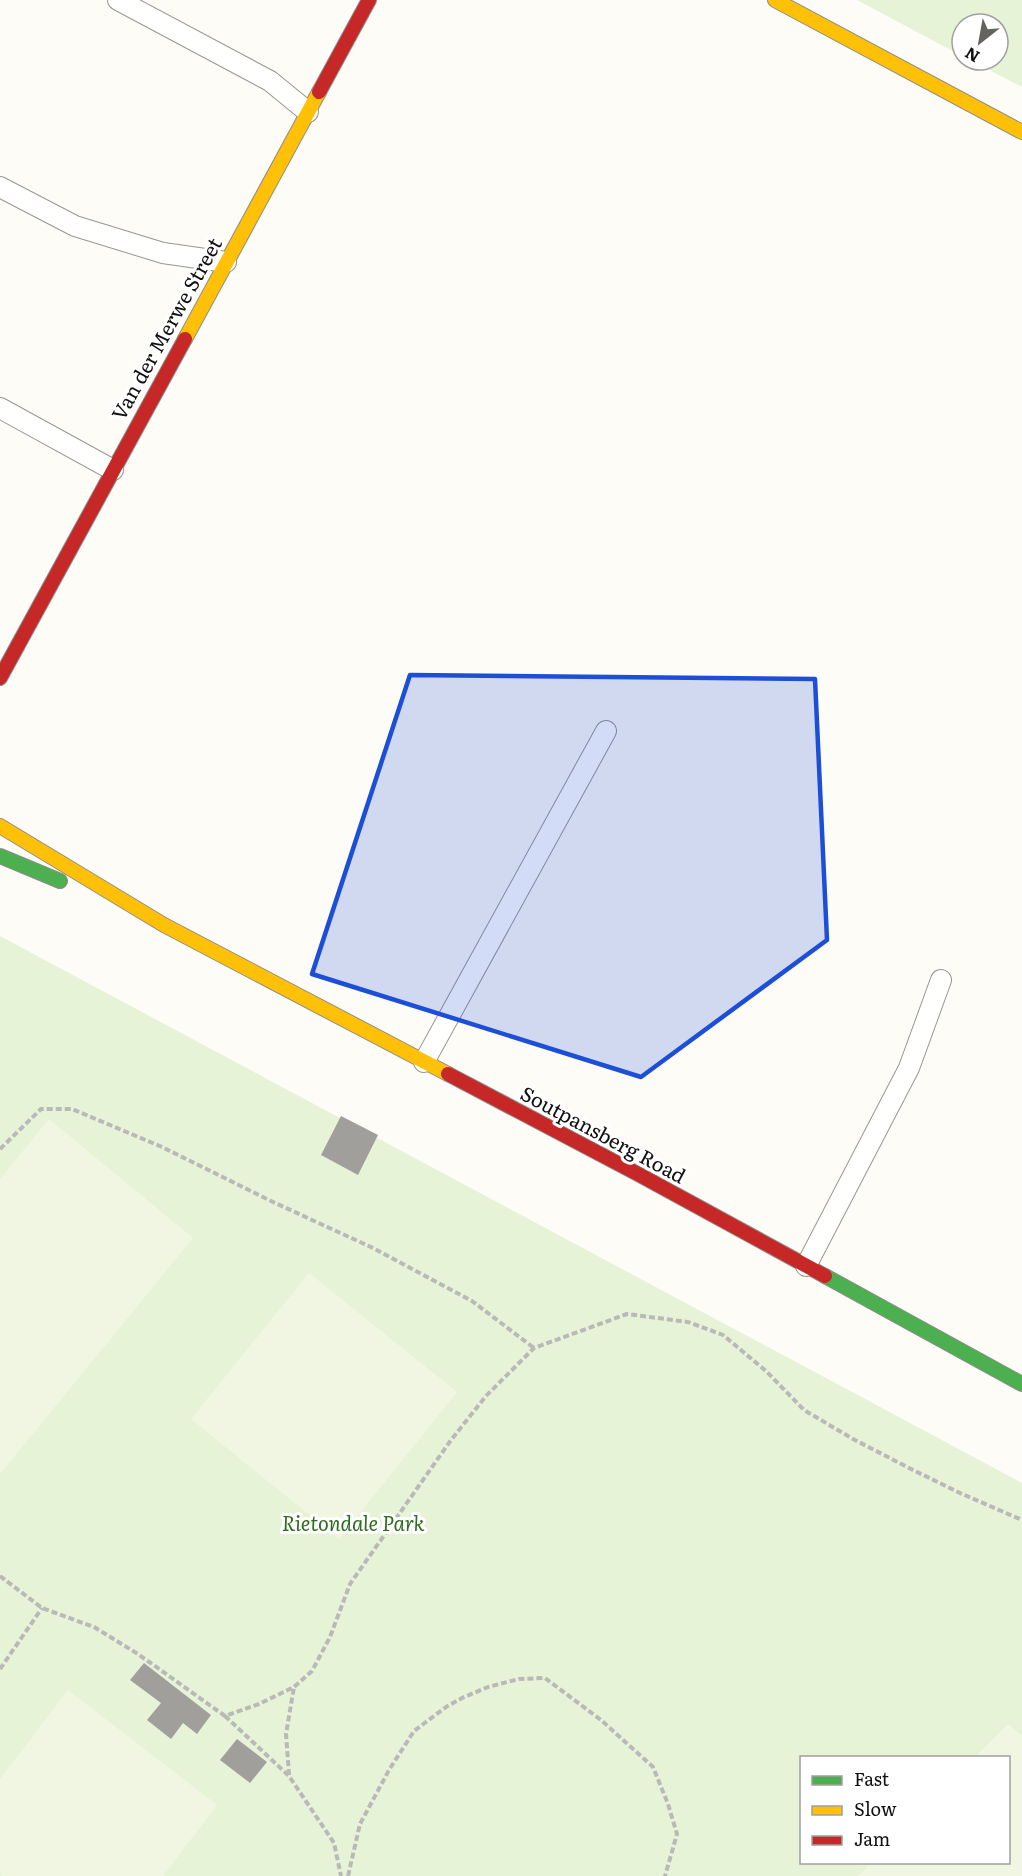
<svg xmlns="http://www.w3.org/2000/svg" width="1022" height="1876" viewBox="0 0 1022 1876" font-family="Literata,serif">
  <rect width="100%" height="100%" fill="#fdfcf7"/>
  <path fill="#e7f3d7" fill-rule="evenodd" d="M857 0H1022V87L970 60H998V24H962V56Z
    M0 936 1022 1483V1876H0ZM802 1758H1008V1862H802Z"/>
  <path fill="#f0f6e1" d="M49 1119 193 1238 0 1474V1179Z
    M309 1273 457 1392 339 1539 191 1419Z
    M68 1690 217 1805 163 1876H3L0 1873V1779Z
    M1008 1724 1022 1736V1876H858L871 1863 1008 1862V1758L975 1757Z"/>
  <path fill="#a19f9c" d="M341 1116 378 1135 358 1175 321 1155Z
    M144 1663 211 1715 197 1734 183 1723 171 1739 147 1720 161 1703 130 1680Z
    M237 1739 267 1762 250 1783 220 1760Z"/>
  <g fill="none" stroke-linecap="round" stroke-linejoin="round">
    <g stroke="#979795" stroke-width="22">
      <path id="lane" d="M118 0 270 81 308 112
        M0 187 75 226 163 253 226 262
        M0 408 113 470
        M424 1062 606 731
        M806 1266 909 1068 941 980"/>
    </g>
    <g stroke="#8e8d8b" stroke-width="16">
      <path id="fast" d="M0 856 60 881
        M825 1276 1022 1384"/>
    </g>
    <g stroke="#8e8d8b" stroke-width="16">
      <path id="slow" d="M775 0 1022 132
        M185 339 319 92
        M0 826 164 925 448 1074"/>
    </g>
    <g stroke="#8e8d8b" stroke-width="16">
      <path id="jam" d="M319 92 369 0
        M0 678 185 339
        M448 1074 638 1174 825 1276"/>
    </g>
    <path stroke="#b9b9b8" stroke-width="4" stroke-dasharray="6 3" stroke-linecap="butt" d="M0 1149 41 1109H72L162 1147 273 1202 373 1248 472 1301 534 1348
      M0 1576 42 1608 94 1627 138 1654 225 1716 259 1704 294 1687 312 1671 330 1637 350 1584 451 1440 486 1396 534 1348 627 1314 688 1322 723 1335 766 1371 804 1410 853 1439 911 1469 960 1493 1022 1520
      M0 1669 42 1608
      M225 1716 289 1776 334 1843 341 1876
      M289 1775 286 1734 294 1687
      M348 1876 360 1824 389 1770 414 1731 446 1707 462 1698 488 1687 519 1679 545 1678 601 1720 653 1767 668 1804 677 1834 665 1876"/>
    <use href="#lane" stroke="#fffffe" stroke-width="20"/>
    <use href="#fast" stroke="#4caf50" stroke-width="14"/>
    <use href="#slow" stroke="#ffc107" stroke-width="14"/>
    <use href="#jam" stroke="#c62828" stroke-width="14"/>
  </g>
  <path fill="#1d4ed8" fill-opacity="0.2" stroke="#1d4ed8" stroke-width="4.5" stroke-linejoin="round" d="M410 675 815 679 827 940 641 1077 312 974Z"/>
  <g text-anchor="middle" stroke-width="6" stroke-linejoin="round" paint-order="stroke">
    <g font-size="20" fill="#111" stroke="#fff">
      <text transform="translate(167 329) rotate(-61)" y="7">Van der Merwe Street</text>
      <text transform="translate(603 1135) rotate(28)" y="7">Soutpansberg Road</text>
    </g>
    <g font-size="20" font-style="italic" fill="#2f6b1f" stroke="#fff">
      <text x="353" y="1531">Rietondale Park</text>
    </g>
  </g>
  <rect x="800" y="1756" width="210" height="108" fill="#ffffff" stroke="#a0a0a0" stroke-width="1.5"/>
  <rect x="812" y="1776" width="30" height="9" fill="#4caf50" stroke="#a0a0a0" stroke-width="1.5"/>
  <text x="854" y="1786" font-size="18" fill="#111111">Fast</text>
  <rect x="812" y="1806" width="30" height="9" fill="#ffc107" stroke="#a0a0a0" stroke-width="1.5"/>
  <text x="854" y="1816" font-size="18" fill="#111111">Slow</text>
  <rect x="812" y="1836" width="30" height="9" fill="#c62828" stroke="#a0a0a0" stroke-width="1.5"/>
  <text x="854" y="1846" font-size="18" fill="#111111">Jam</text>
  <g transform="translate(980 42) rotate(211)"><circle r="28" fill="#ffffff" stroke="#a0a0a0" stroke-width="1.5"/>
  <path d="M0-4.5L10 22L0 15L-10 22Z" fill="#646362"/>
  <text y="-9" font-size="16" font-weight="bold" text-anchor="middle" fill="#111111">N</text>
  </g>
</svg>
